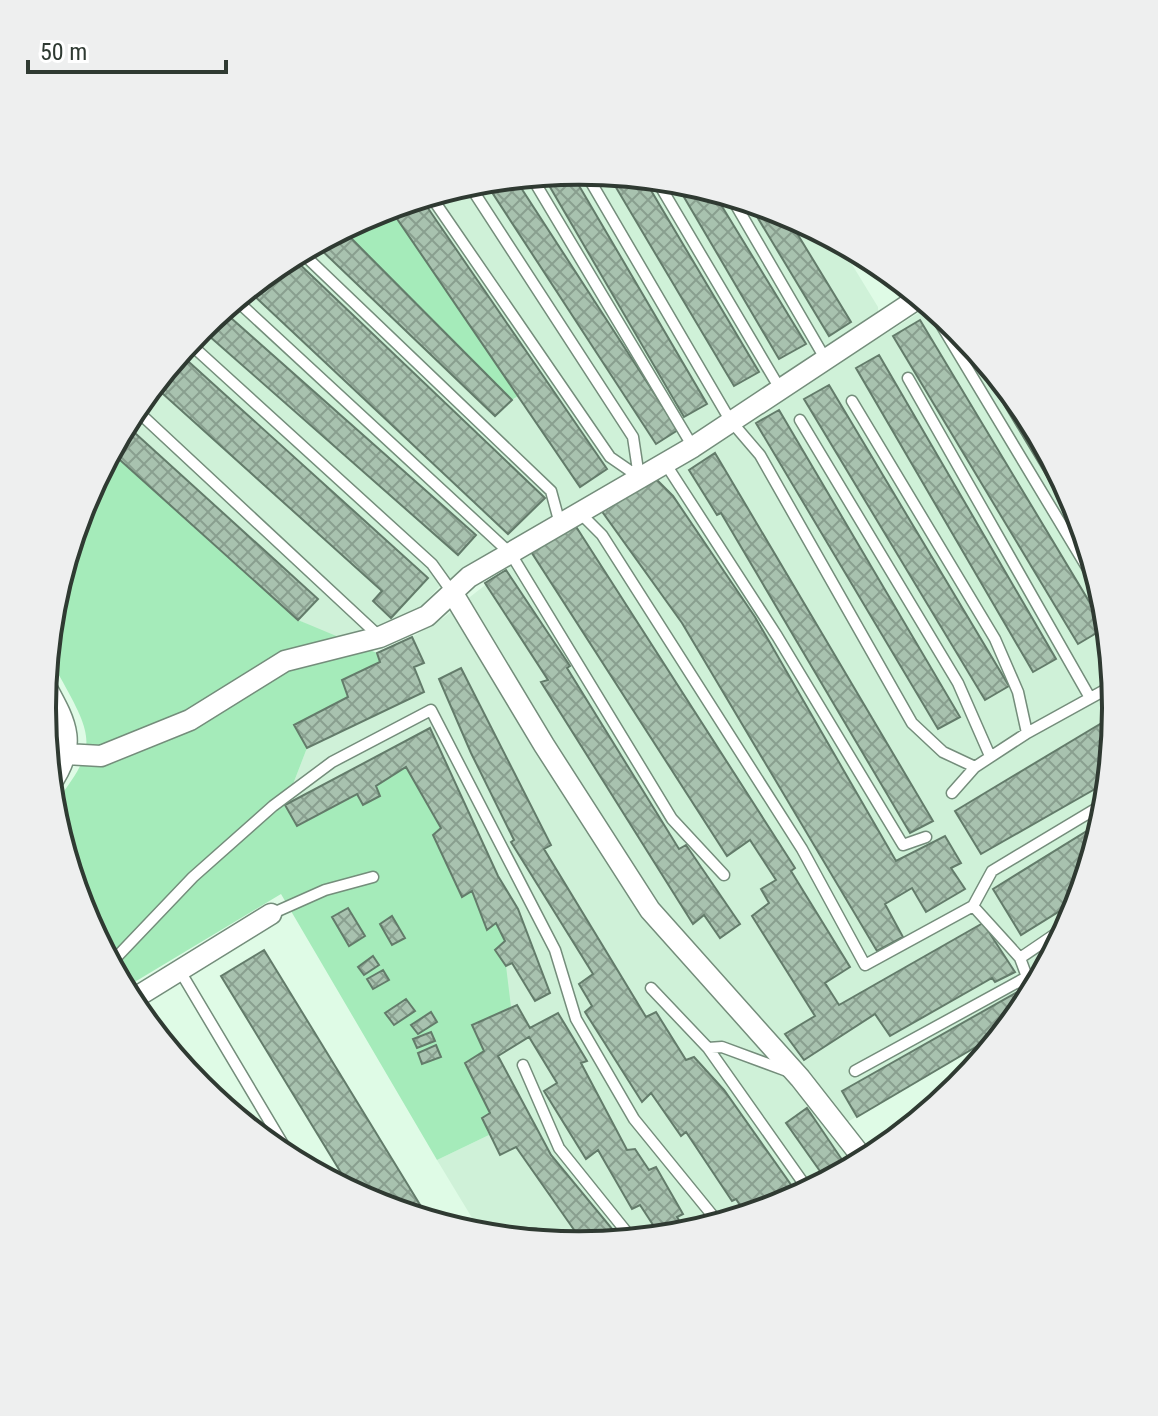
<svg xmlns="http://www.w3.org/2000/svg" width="1158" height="1416" viewBox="0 0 1158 1416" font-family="'Roboto Condensed',sans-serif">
  <defs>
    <pattern id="building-cross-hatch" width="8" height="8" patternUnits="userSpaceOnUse" patternTransform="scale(2)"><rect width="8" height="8" fill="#a8c2af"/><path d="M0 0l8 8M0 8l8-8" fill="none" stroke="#899f8f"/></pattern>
  </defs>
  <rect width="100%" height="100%" fill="#dffbe6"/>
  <path fill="#cff1d8" d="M579 171 684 181 785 212 837 240 878 307V317L669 451 439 587 419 609 396 623 342 641 298 620 110 451 133 409 200 328 281 261 342 229 513 400 518 396 389 207 475 181Z
    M931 305 959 329 1026 410 1075 503 1106 604 1116 708 1106 813 1075 914 1025 1007 1008 1028 832 1131 856 1166 784 1204 683 1235 579 1245 483 1236 437 1160 489 1135 482 1118 472 1025 495 950 505 941 487 930 472 892 462 897 433 835 441 828 380 796 363 805 356 795 297 826 285 805 307 748 294 725 347 697 342 680 380 663 377 653 412 637 443 618 530 550 656 479Z"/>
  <path fill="#a5ebba" d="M389 207 518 396 512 400 342 229Z
    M110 451 298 620 377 653 380 662 343 680 348 697 294 725 307 748 285 805 298 826 357 794 363 805 380 796 376 786 406 767 441 828 433 836 462 897 472 891 487 929 496 923 505 941 495 950 506 966 511 1007 472 1025 484 1051 466 1063 490 1113 482 1118 489 1135 437 1160 281 894 123 989 83 913 52 812V807C97 749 96 741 60 677 55 669 47 659 48 650 50 580 78 511 110 451Z"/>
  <path fill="url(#building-cross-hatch)" stroke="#637b6a" stroke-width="2" d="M571 172 707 404 684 417 543 175Z
    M608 174 643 177 759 372 734 386Z
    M514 177 678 430 656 444 484 180Z
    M674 180 712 190 806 344 779 359Z
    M421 198 607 469 580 487 389 207Z
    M747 200 784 212 851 322 829 336Z
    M342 229 512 400 495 416 314 243Z
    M291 256 545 498 508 534 247 289Z
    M222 310 476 535 458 555 200 328Z
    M920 320 1105 628 1078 644 893 336Z
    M958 328 1026 410 1075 503 1087 543Z
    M179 353 428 578 391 618 373 601 382 591 153 385Z
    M879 355 1056 659 1033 672 856 368Z
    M829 385 1009 686 985 700 804 399Z
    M779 410 960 717 938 729 756 423Z
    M125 424 318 599 298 620 110 451Z
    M715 453 817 625 933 821 910 833 721 513 717 515 689 470Z
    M656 479 673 496 755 617 896 861 945 836 961 863 951 868 965 889 926 912 912 888 885 904 903 937 877 951 682 623 601 510Z
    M575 525 795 868 791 871 850 967 825 983 839 1005 983 923 1015 972 995 982 992 978 890 1036 875 1014 804 1060 785 1034 815 1016 752 916 769 903 761 889 776 880 750 840 727 856 530 550Z
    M506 570 570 666 567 668 679 849 686 845 740 924 720 938 704 915 693 924 541 682 548 680 485 583Z
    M412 637 424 663 414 667 424 692 307 748 294 725 348 697 342 680 380 662 377 653Z
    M461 668 551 845 544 849 646 1017 656 1012 686 1060 694 1057 724 1090 799 1196 747 1216 736 1199 732 1201 686 1132 681 1136 651 1093 642 1102 585 1012 592 1006 579 984 593 974 511 842 514 840 471 753 439 679Z
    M1115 715 1109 781 981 854 955 811Z
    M430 728 498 876 518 909 550 993 535 1001 512 963 506 966 495 950 505 941 496 923 487 930 472 891 462 897 433 835 441 828 406 767 376 786 380 796 363 805 357 794 297 826 285 805Z
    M1103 821 1079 899 1021 935 993 889Z
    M348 908 365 936 349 946 332 917Z
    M392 916 405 938 392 945 380 924Z
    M264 950 430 1221 373 1204 354 1194 221 976Z
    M373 956 379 965 364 975 358 967Z
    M383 970 389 980 373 989 367 979Z
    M1019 991 1026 1006 1008 1028 857 1117 842 1091Z
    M406 999 415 1011 394 1025 385 1013Z
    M517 1005 530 1028 558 1013 587 1061 581 1063 627 1150 635 1149 649 1170 656 1167 683 1214 677 1217 687 1234 661 1237 640 1205 632 1209 598 1150 586 1159 544 1091 557 1083 529 1037 498 1056 551 1155 622 1241 584 1244 516 1147 500 1155 482 1118 490 1113 465 1063 484 1051 472 1025Z
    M431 1012 437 1022 418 1034 411 1025Z
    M431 1032 435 1041 417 1048 413 1039Z
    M436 1045 441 1057 422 1064 418 1053Z
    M807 1108 849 1170 827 1181 786 1123Z"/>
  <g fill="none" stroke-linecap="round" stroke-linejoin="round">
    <g stroke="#748d7b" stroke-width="13">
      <path id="service" d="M585 172 730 420 760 455 912 723 943 752 975 767 1027 733 1114 685
        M531 176 693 447
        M656 179 779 387
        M430 195 610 457 639 477 633 437 468 183
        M730 195 826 360
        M300 251 551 491 560 524
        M235 299 511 554 672 819 724 875
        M928 303 1103 594
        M188 342 432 564 452 592
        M908 378 1089 696
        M852 401 995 639 1018 692 1027 733
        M134 408 380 637
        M800 420 958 683 990 756
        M665 463 777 636 903 845 926 837
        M579 512 602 535 802 849 865 965 973 906 992 871 1107 802
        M46 752 66 754
        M952 793 975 767
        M973 906 1020 958 1027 977
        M271 914 325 890 373 877
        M1020 958 1070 924
        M110 964 193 877 273 806 332 762 431 710 555 950 576 1019 634 1119 713 1216V1226
        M180 971 293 1161
        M651 988 708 1048 809 1191
        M708 1048 722 1047 787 1071
        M523 1065 559 1148 633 1240
        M855 1071 1027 977 1034 991
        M511 1238 519 1233 536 1234 543 1242"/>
    </g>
    <g stroke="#748d7b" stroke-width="23">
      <path id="minor" d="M452 592 544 745 650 910 800 1078 865 1161
        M44 683C66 723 79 743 50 785
        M66 754 101 756 190 720 285 661 380 637 427 616 469 577 693 447 920 297
        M130 1001 271 914"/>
    </g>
    <use href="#service" stroke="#fff" stroke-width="10"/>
    <use href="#minor" stroke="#fff" stroke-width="20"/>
  </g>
  <path d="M0 0H1158V1416H0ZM56 708a523 523 0 1 1 1046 0a523 523 0 1 1-1046 0Z" fill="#eeefef" fill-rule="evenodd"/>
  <path fill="none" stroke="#2f3a32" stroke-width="4" d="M56 708a523 523 0 1 1 1046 0a523 523 0 1 1-1046 0Z"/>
  <path d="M28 60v12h198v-12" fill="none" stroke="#2f3a32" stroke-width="4"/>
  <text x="40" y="60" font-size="24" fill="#2f3a32" stroke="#ffffff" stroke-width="6" paint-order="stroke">50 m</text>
</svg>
